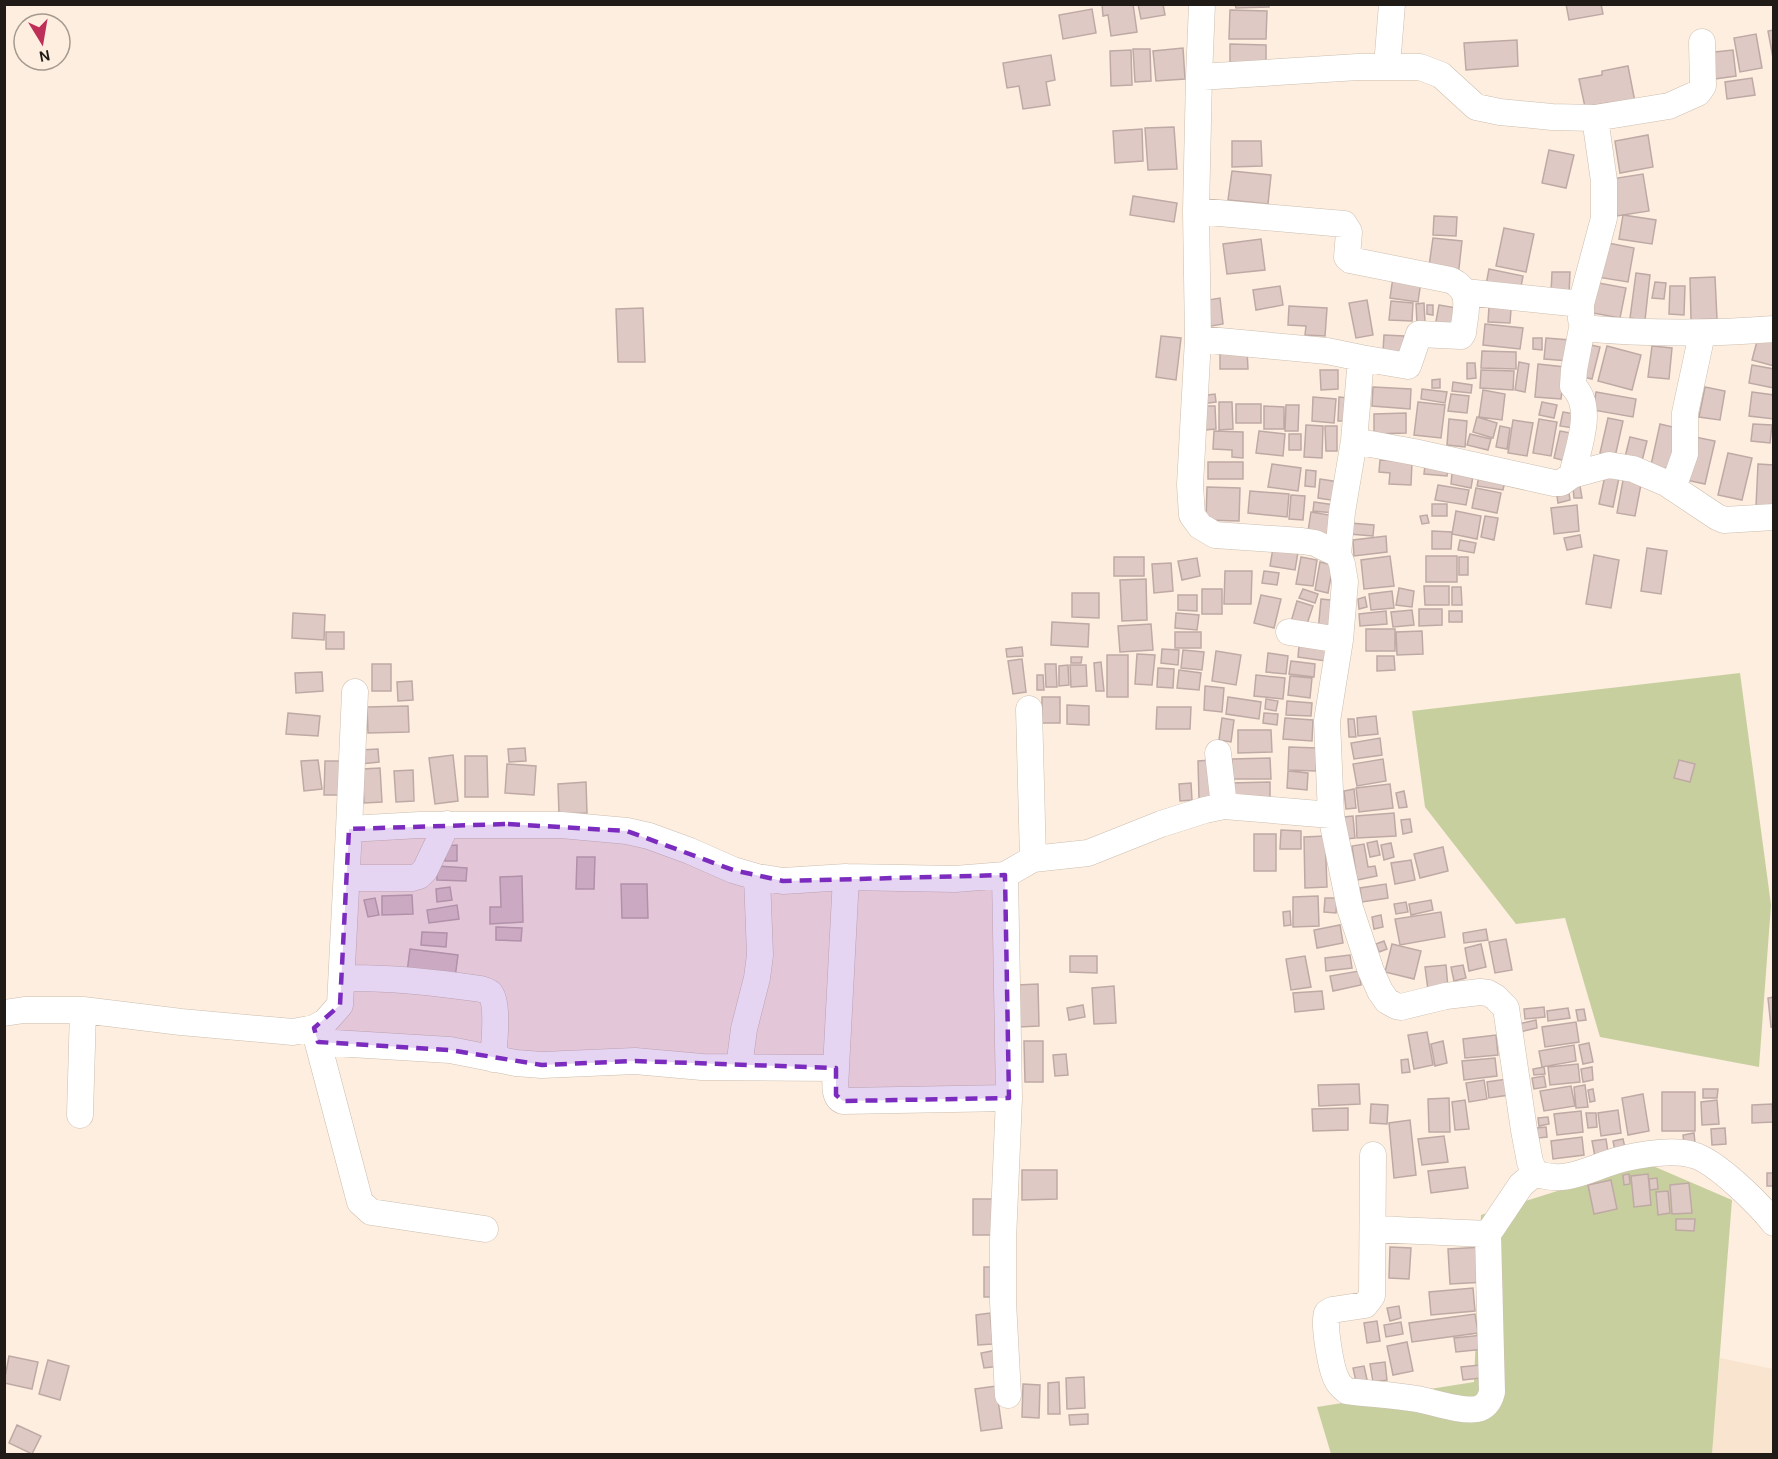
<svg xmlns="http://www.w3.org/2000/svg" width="1778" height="1459" viewBox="0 0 1778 1459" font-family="Karla,sans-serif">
  <rect width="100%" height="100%" fill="#fdeedf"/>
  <path fill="#f9e4cf" d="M1720 1358 1773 1369V1454H1712Z"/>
  <path fill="#c8cf9f" d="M1740 673 1771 905 1759 1067 1600 1037 1565 918 1516 924 1425 807 1412 711Z
    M1646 1163 1732 1200 1712 1454H1331L1317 1407 1474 1382 1481 1215Z"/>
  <path fill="#dfc9c5" stroke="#bfa9a5" stroke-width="1.5" d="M1102 4H1133L1137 32 1111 36 1108 15 1103 16Z
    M1138 4H1163L1165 15 1141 19Z
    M1235 4H1269V7L1236 8Z
    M1566 4H1601L1603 14 1569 20Z
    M1092 9 1096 33 1063 39 1059 15Z
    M1230 10 1267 11 1266 39H1229Z
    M1774 30V63L1768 31Z
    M1756 34 1762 68 1740 72 1734 38Z
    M1517 40 1518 66 1466 70 1464 43Z
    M1230 44 1266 45V73L1230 72Z
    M1183 48 1185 79 1156 81 1153 51Z
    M1133 49H1150L1151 81 1135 82Z
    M1131 50 1132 85 1111 86 1110 51Z
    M1733 50 1736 76 1708 80 1705 53Z
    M1051 55 1055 80 1046 82 1050 105 1023 109 1019 86 1007 88 1003 63Z
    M1628 66 1636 107 1609 112 1607 103 1585 107 1579 79 1602 75V71Z
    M1752 78 1755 95 1727 99 1725 82Z
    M1174 127 1177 169 1148 170 1145 128Z
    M1142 129 1143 161 1115 163 1113 131Z
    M1648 135 1653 167 1620 173 1615 141Z
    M1232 141H1261L1262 166 1232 167Z
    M1549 150 1574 155 1566 188 1542 183Z
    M1232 171 1271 175 1268 204 1228 200Z
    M1643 174 1649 211 1617 216 1611 179Z
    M1133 196 1177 203 1174 222 1130 215Z
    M1623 215 1656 220 1652 244 1619 239Z
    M1434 216 1457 217 1456 236 1433 235Z
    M1504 228 1534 234 1526 272 1496 266Z
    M1433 238 1462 241 1458 277 1428 273Z
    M1261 239 1265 270 1227 274 1223 244Z
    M1603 242 1634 248 1628 282 1597 277Z
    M1489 269 1523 276 1519 297 1485 290Z
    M1552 272H1570L1569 294 1551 293Z
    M1636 273 1650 275 1645 320 1630 318Z
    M1393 277 1421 281 1418 302 1390 298Z
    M1715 277 1717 319 1691 320 1690 278Z
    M1588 281 1626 288 1620 318 1582 311Z
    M1655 282 1666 283 1664 299 1652 298Z
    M1280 286 1283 305 1256 310 1253 290Z
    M1670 286H1685L1684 315 1669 314Z
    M1220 298 1223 324 1206 327 1202 301Z
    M1367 300 1373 335 1356 338 1349 303Z
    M1391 301 1413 303 1412 321 1389 320Z
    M1424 303 1425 323H1417L1416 304Z
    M1427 305H1433V315L1427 314Z
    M1439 305 1457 308 1452 335 1434 332Z
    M1289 306 1327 308 1325 336 1305 335 1306 326 1288 325Z
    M1489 307 1511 309 1510 323 1488 322Z
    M643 308 645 362H618L616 309Z
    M1485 324 1523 328 1520 349 1483 345Z
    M1759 334 1774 338V366L1752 360Z
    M1384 335 1404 336 1402 352 1383 351Z
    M1161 336 1181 338 1176 380 1156 377Z
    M1533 338H1542V350L1533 349Z
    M1546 338 1570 340 1569 361 1544 359Z
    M1582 343 1600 347 1592 379 1575 375Z
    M1607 346 1641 355 1632 390 1598 381Z
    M1652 346 1672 348 1669 379 1648 377Z
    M1247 350 1248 369H1220V351Z
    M1482 351 1516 352V369L1481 368Z
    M1519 362 1529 364 1525 392 1515 390Z
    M1467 363H1475L1476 378 1467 379Z
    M1538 364 1565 367 1561 399 1535 397Z
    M1752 365 1774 369V388L1749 383Z
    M1320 370H1338V389L1321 390Z
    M1481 370 1514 371 1513 390 1480 388Z
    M1440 379V388H1432V380Z
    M1453 382 1472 385 1471 393 1452 391Z
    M1373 387 1411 389 1410 409 1372 406Z
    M1705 387 1725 391 1720 420 1699 417Z
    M1422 389 1447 392 1445 403 1421 399Z
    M1483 390 1505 394 1502 420 1479 417Z
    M1596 392 1636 399 1633 417 1593 410Z
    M1752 392 1774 395V419L1749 416Z
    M1215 394 1216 402 1201 404 1200 396Z
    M1451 394 1469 396 1467 413 1448 411Z
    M1313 397 1336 399 1334 423 1312 421Z
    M1339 397 1348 398 1347 421H1338Z
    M1219 402H1232L1233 429 1219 430Z
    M1418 402 1445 405 1441 438 1414 435Z
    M1542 402 1557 405 1554 418 1539 415Z
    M1236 404H1261V423H1236Z
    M1286 405H1299L1298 431H1285Z
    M1204 406H1215L1216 429 1205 430Z
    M1264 406 1284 407V429H1264Z
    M1563 412 1575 414 1573 428 1560 426Z
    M1406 413V433L1374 434V414Z
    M1477 417 1497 423 1493 438 1473 432Z
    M1608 418 1623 421 1615 457 1600 453Z
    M1449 419 1467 421 1465 447 1447 445Z
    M1539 419 1557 422 1551 456 1533 453Z
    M1513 420 1533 423 1527 456 1508 453Z
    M1660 424 1681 429 1672 470 1651 465Z
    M1753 424 1772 425 1770 443 1751 441Z
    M1306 425 1323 426 1322 458 1304 457Z
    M1325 426H1337V451H1326Z
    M1500 426 1510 428 1507 449 1496 447Z
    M1214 431 1243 432V458L1232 457V450L1213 449Z
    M1259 431 1285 434 1283 456 1256 453Z
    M1560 431 1576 434 1570 462 1554 458Z
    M1289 434H1301V450H1289Z
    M1470 434 1491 439 1488 450 1467 445Z
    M1630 437 1647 441 1642 461 1625 457Z
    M1695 437 1715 441 1705 484 1686 480Z
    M1728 453 1752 458 1742 500 1718 495Z
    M1380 460 1412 462 1411 485 1389 484 1390 473 1379 472Z
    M1208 462H1243V479H1208Z
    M1272 464 1301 468 1298 491 1268 487Z
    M1758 464 1774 465V506H1756Z
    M1425 465 1448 467 1447 476 1424 474Z
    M1306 470 1316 471 1315 487 1305 486Z
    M1606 471 1620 473 1613 507 1599 504Z
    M1452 473 1473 476 1471 488 1451 484Z
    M1624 475 1642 479 1635 516 1617 513Z
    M1479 476 1505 481 1503 490 1477 486Z
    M1320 479 1339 482 1337 501 1318 498Z
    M1438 485 1469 490 1466 505 1435 500Z
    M1580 486 1582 498H1574L1573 487Z
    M1207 487 1240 488 1239 521 1206 520Z
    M1476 488 1501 493 1497 513 1472 508Z
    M1250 491 1289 494 1287 517 1248 513Z
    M1569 493 1570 500 1558 503 1557 496Z
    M1291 495 1305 496 1303 520 1289 519Z
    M1314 502 1335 505 1334 513 1313 511Z
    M1432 504H1447V516H1432Z
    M1577 505 1579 531 1554 534 1551 508Z
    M1456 511 1481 516 1477 539 1452 534Z
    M1311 512 1335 516 1331 541 1307 538Z
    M1427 515 1429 523 1422 524 1420 516Z
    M1485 516 1498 518 1494 540 1481 537Z
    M1350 523 1374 525 1373 536 1349 534Z
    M1432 531 1452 532 1451 549H1432Z
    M1580 535 1582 547 1567 550 1564 538Z
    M1386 536 1387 552 1354 556 1353 540Z
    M1460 540 1476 543 1474 553 1458 550Z
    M1273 548 1298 552 1295 570 1270 566Z
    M1647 548 1667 551 1661 594 1641 591Z
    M1594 555 1619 560 1611 608 1586 604Z
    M1390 556 1394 586 1364 589 1361 560Z
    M1426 556H1457V582H1426Z
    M1114 557H1144V576H1114Z
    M1301 557 1317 560 1313 586 1296 584Z
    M1459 557H1468V575H1459Z
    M1197 558 1200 576 1182 580 1178 561Z
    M1320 562 1333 565 1328 593 1315 590Z
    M1171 563 1173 591 1154 593 1152 564Z
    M1225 571H1252L1251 604H1224Z
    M1264 571 1279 573 1277 585 1262 583Z
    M1146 579 1147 620 1122 621 1120 580Z
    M1424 586H1449V605H1425Z
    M1452 587H1461L1462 605H1452Z
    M1399 588 1414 591 1412 607 1396 605Z
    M1202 589H1222V614H1202Z
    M1303 589 1318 594 1315 603 1299 598Z
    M1392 591 1394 608 1371 610 1369 594Z
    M1072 593H1099V618L1072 617Z
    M1178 595H1197V611L1178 610Z
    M1261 595 1281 599 1274 628 1254 623Z
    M1365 597 1367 607 1359 609 1358 599Z
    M1321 599 1340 601 1337 633 1318 632Z
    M1297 601 1313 606 1306 627 1291 622Z
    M1419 609H1442V625L1419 626Z
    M1412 610 1414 625 1393 627 1391 612Z
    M1386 611 1387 624 1360 626 1359 614Z
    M1449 611H1462V622H1449Z
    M293 613 325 615 324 640 292 638Z
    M1176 613 1199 615 1197 630 1175 628Z
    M1052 622 1089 624 1088 647 1051 645Z
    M1151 624 1153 650 1120 652 1118 626Z
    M1366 629H1395V651H1366Z
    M1422 631 1423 654 1397 655 1396 632Z
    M326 632H344V649H326Z
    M1175 632H1201V648H1175Z
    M1299 646 1328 649 1326 661 1298 657Z
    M1022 647 1023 656 1007 657 1006 649Z
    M1162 649 1179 650 1178 665 1161 663Z
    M1183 650 1204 652 1202 670 1181 668Z
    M1216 651 1241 655 1236 685 1212 681Z
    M1268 653 1288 656 1286 674 1266 672Z
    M1137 654 1155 655 1152 685 1135 684Z
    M1107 655H1128V697H1107Z
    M1377 656H1394L1395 670 1377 671Z
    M1071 657H1082L1081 663H1071Z
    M1022 659 1026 692 1013 694 1008 661Z
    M1291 661 1315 664 1314 677 1289 674Z
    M1101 662 1104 691H1096L1094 663Z
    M372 664H391V691H372Z
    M1045 664H1056L1057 687H1046Z
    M1068 665 1069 685 1059 686V666Z
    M1070 665H1086L1087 686 1071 687Z
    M1158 668 1174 669 1173 688 1157 687Z
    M1179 670 1201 673 1199 690 1177 688Z
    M322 672 323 691 296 693 295 673Z
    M1037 675H1043L1044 690H1037Z
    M1256 675 1285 678 1283 699 1254 696Z
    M1290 676 1312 678 1310 698 1288 695Z
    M412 681 413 700 398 701 397 682Z
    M1205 686 1224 688 1222 712 1204 710Z
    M1042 697H1060V723H1042Z
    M1228 697 1261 702 1259 719 1226 714Z
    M1266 699 1278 701 1276 711 1265 709Z
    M1287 701 1312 703 1311 716 1286 715Z
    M1067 705 1089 706V725L1067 724Z
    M408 706 409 732 368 733 367 707Z
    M1157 707H1191L1190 729H1156Z
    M288 713 320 716 318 736 286 734Z
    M1264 713 1278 714 1277 725 1263 723Z
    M1376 716 1378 734 1358 736 1357 718Z
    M1222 718 1234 720 1231 742 1219 740Z
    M1285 718 1313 720 1312 741 1283 739Z
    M1348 719H1354L1356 737H1349Z
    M1238 730H1271L1272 752 1238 753Z
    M1380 738 1382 755 1354 759 1351 743Z
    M1289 747 1317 748 1316 771 1288 770Z
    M525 748 526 761 509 762 508 749Z
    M378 749 379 762 361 764 360 750Z
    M453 755 458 801 435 804 429 758Z
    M465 756H487L488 797H465Z
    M1270 758 1271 779H1233L1232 759Z
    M1383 759 1386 781 1357 786 1353 764Z
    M318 760 322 789 304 791 301 761Z
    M1211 760 1212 798H1199L1198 761Z
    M1679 760 1695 764 1690 782 1674 778Z
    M325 761H343L342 795H324Z
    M507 764 536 766 534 795 505 793Z
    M380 768 382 802 364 803 362 769Z
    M413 770 414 801 396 802 394 771Z
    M1288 771 1308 773 1307 790 1287 788Z
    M586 782 587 813 559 814 558 784Z
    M1270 782V802L1230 803V783Z
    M1191 783 1192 800 1180 801 1179 784Z
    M1390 784 1393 808 1359 812 1356 788Z
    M1354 789 1356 808 1346 809 1344 791Z
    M1404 791 1407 807 1399 808 1396 793Z
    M1394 813 1396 836 1357 838 1356 816Z
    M1353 816 1355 838 1346 839 1344 817Z
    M1410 819 1412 832 1403 834 1401 820Z
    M1281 830 1301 831V849H1280Z
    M1254 834H1276V871H1254Z
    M1325 836 1327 887 1305 888 1304 837Z
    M1377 841 1380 855 1370 857 1367 843Z
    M1391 843 1394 857 1384 860 1381 845Z
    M1364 844 1368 867 1375 866 1377 876 1357 880 1352 846Z
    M457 845V861H445V846Z
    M1443 847 1448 871 1420 878 1414 854Z
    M577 857H595L594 889H576Z
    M1411 860 1415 880 1395 884 1391 863Z
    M437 866 467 868 466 881 437 880Z
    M522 876 523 922 490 924V907H501L500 877Z
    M621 884H647L648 918H622Z
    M1386 884 1388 898 1362 902 1360 888Z
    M450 887 452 900 437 902 436 889Z
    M412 895 413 914 382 915V896Z
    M1318 896 1319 926 1293 927V897Z
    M375 898 379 915 368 917 364 900Z
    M1325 898H1337L1336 913 1324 912Z
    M1431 900 1433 910 1411 915 1409 904Z
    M1406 902 1408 912 1396 914 1394 904Z
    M457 905 459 919 429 923 427 910Z
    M1290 911 1291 925 1284 926 1283 912Z
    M1441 912 1445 937 1400 945 1395 919Z
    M1381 915 1383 927 1374 929 1372 917Z
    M1340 925 1343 943 1317 948 1314 930Z
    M496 927 522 928 521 941 496 940Z
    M1486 929 1488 940 1464 943 1463 933Z
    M422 932 447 933 446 947 421 945Z
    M1506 939 1512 970 1495 973 1489 942Z
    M1384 941 1387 949 1379 952 1376 944Z
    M1392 944 1421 951 1414 979 1385 972Z
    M1481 944 1486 967 1469 971 1465 948Z
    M410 949 458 955 455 978 407 972Z
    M1350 955 1352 968 1326 971 1325 958Z
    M1070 956H1097V973L1070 972Z
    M1305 956 1311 987 1291 990 1286 959Z
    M1446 965 1448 988 1428 990 1425 967Z
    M1463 965 1466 978 1454 981 1451 967Z
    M1359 971 1361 985 1333 991 1330 976Z
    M1038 984 1039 1026 1018 1027 1017 985Z
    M1114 986 1116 1023 1094 1024 1092 988Z
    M1322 991 1324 1009 1295 1012 1293 993Z
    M1774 997V1027H1771L1768 998Z
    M1083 1005 1085 1017 1069 1020 1067 1008Z
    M1544 1007 1545 1017 1525 1019 1524 1009Z
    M1568 1008 1570 1018 1548 1021 1547 1011Z
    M1584 1009 1586 1020 1578 1021 1576 1010Z
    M1536 1020 1537 1028 1520 1032 1518 1024Z
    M1576 1022 1579 1042 1545 1047 1542 1027Z
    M1427 1032 1433 1065 1414 1069 1408 1035Z
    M1496 1035 1498 1055 1465 1058 1463 1039Z
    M1024 1041H1043V1082H1025Z
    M1443 1041 1447 1063 1435 1066 1431 1044Z
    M1589 1043 1593 1062 1583 1064 1579 1045Z
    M1574 1045 1576 1061 1542 1067 1539 1051Z
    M1066 1054 1068 1075 1055 1076 1053 1055Z
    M1495 1058 1497 1076 1464 1080 1462 1061Z
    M1408 1059 1410 1072 1402 1073 1401 1060Z
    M1578 1064 1580 1082 1550 1085 1548 1067Z
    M1544 1067 1545 1074 1534 1075 1533 1069Z
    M1592 1067 1593 1080 1583 1082 1581 1069Z
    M1544 1076 1546 1087 1534 1089 1532 1078Z
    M1507 1079 1509 1095 1489 1098 1487 1082Z
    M1484 1080 1487 1099 1469 1102 1466 1083Z
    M1359 1084 1360 1104 1319 1106 1318 1085Z
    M1585 1085 1588 1107 1576 1108 1574 1087Z
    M1571 1086 1575 1106 1544 1111 1540 1091Z
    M1593 1089 1595 1101 1590 1102 1588 1090Z
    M1703 1089H1718L1717 1098H1703Z
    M1662 1092H1695V1131H1662Z
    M1643 1094 1649 1131 1628 1135 1622 1098Z
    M1449 1098 1450 1132H1429L1428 1099Z
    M1465 1100 1469 1129 1455 1130 1452 1102Z
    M1717 1100 1719 1124 1702 1125 1701 1102Z
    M1371 1104 1388 1105 1387 1124 1370 1123Z
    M1772 1104 1773 1122 1752 1123V1105Z
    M1348 1108V1130L1313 1131 1312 1109Z
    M1618 1110 1621 1133 1601 1136 1598 1113Z
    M1581 1111 1583 1132 1557 1135 1554 1114Z
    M1586 1113H1596L1597 1127 1588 1128Z
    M1548 1117 1549 1124 1539 1126 1538 1118Z
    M1410 1120 1416 1175 1394 1178 1389 1123Z
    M1546 1127 1547 1137 1538 1138 1536 1128Z
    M1725 1128 1726 1144 1712 1145 1711 1129Z
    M1694 1133 1695 1143 1684 1144 1683 1135Z
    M1444 1136 1448 1162 1422 1165 1418 1139Z
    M1582 1137 1584 1155 1553 1159 1551 1141Z
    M1606 1139 1609 1159 1596 1162 1592 1141Z
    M1623 1139 1626 1152 1616 1155 1613 1141Z
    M1465 1167 1468 1188 1431 1193 1428 1171Z
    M1022 1170H1057V1199L1022 1200Z
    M1767 1173H1774V1186H1767Z
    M1629 1174 1630 1184 1624 1185 1623 1175Z
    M1648 1174 1651 1205 1634 1207 1631 1176Z
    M1657 1178 1658 1189 1650 1190 1649 1179Z
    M1611 1180 1617 1209 1594 1214 1588 1185Z
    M1689 1183 1692 1213 1672 1214 1670 1185Z
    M1668 1191 1670 1213 1658 1215 1656 1192Z
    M973 1199H993V1235H973Z
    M1676 1219H1695L1694 1231 1676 1230Z
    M1390 1247 1411 1248 1409 1279 1389 1278Z
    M1484 1247 1486 1282 1450 1284 1448 1249Z
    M984 1267H999L1000 1297H984Z
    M1473 1288 1475 1311 1431 1315 1429 1292Z
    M1399 1306 1401 1318 1390 1321 1387 1308Z
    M990 1313 993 1344 978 1345 976 1315Z
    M1475 1314 1478 1333 1412 1342 1409 1323Z
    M1377 1321 1380 1341 1367 1343 1364 1323Z
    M1401 1322 1403 1334 1386 1337 1384 1325Z
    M1483 1335 1485 1349 1456 1352 1454 1338Z
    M1407 1342 1413 1371 1393 1375 1387 1346Z
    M997 1350 1000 1366 984 1368 981 1353Z
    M9 1356 38 1362 32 1389 4 1383Z
    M48 1360 69 1366 60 1400 39 1394Z
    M1385 1362 1387 1380 1373 1382 1370 1364Z
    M1480 1365 1481 1378 1463 1380 1461 1367Z
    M1364 1366 1368 1384 1357 1386 1353 1368Z
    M1084 1377 1085 1408 1067 1409 1066 1378Z
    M1059 1382 1060 1414H1048V1383Z
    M1023 1384 1040 1385 1039 1418 1022 1417Z
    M996 1386 1002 1428 981 1431 975 1389Z
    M1088 1414V1424L1070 1425 1069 1415Z
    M17 1425 41 1436 32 1454 9 1443Z"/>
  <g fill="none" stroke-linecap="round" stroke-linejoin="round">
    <g stroke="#ccbeaf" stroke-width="27">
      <path id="minor" d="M1202 4 1199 77 1196 211 1198 339 1190 485 1192 515 1200 526 1215 535 1302 541 1315 543 1338 554 1342 564 1345 582 1340 640 1327 721 1331 815 1350 908 1371 971 1380 991 1387 1001 1396 1006 1401 1007 1446 996 1480 992 1488 993 1495 997 1506 1008 1524 1130 1530 1162 1535 1173C1561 1183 1581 1173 1606 1164 1628 1156 1671 1148 1693 1155 1716 1161 1759 1204 1774 1223
        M1387 66 1392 4
        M1199 77 1358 67H1420L1441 75 1476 107 1500 112 1552 117 1595 118 1669 106 1698 93 1703 86 1702 42
        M1196 211 1344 224 1349 232 1347 257 1350 260 1450 280C1474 290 1465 312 1463 333L1461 336 1419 334 1408 366 1361 358
        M1465 292 1581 304V319
        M1581 304 1604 218V181L1595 118
        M1198 339 1327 351 1361 358 1354 441
        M1572 475 1609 465 1633 469 1666 483 1717 517 1724 520 1774 517
        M1673 488 1685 454V413L1702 334
        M1338 554 1342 512 1354 441 1414 452 1554 483H1561L1572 475C1578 448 1595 407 1573 386L1574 370 1582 328C1646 334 1709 334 1774 329
        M1289 632 1340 640
        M1029 709 1033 859
        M1218 753 1224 806
        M349 829 355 692
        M1005 875 1009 1098 1003 1240V1302L1008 1395
        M347 878H412L419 876 425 870 447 824
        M342 978C389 977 434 982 481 989 483 990 488 991 490 993 499 1002 494 1046 493 1059
        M4 1013 24 1010H83L181 1022 293 1032 314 1028 325 1022 340 1005 349 829 420 825H561L627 831 649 836 690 851 733 870 757 877 783 881 846 877 955 879 1005 875 1033 859 1088 853 1161 824 1205 810 1224 806 1331 815
        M314 1028 360 1202 371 1212 485 1229
        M318 1042 450 1050 516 1063 542 1065 635 1061 702 1067 836 1068 846 877
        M739 1067 744 1029 757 978 760 955 757 877
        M836 1068C836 1079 832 1097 843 1101L1009 1098
        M80 1115 83 1010
        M1373 1155 1372 1296 1365 1305 1332 1310 1327 1313C1323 1323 1331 1370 1337 1380 1339 1385 1343 1388 1347 1391 1370 1394 1394 1395 1417 1399 1433 1402 1462 1412 1477 1409 1486 1407 1490 1400 1492 1392L1488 1234 1521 1185 1535 1173
        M1373 1229 1488 1234"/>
    </g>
    <use href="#minor" stroke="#fff" stroke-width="26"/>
  </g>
  <path fill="#7b2cbf" fill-opacity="0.2" stroke="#7b2cbf" stroke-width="4.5" stroke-dasharray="12 8" stroke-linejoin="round" d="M508 824 627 831 733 870 783 881 1005 875 1009 1098 843 1101 836 1095V1068L635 1061 542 1065 450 1050 318 1042 314 1028 340 1005 349 829Z"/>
  <rect width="1778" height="1459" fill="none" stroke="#201b16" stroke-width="12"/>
  <g transform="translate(42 42) rotate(169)"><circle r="28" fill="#fdeedf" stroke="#a59a8f" stroke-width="1.5"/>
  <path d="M0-4.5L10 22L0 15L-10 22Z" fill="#be2f58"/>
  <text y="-9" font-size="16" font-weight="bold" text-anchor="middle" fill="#201b16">N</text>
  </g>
</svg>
